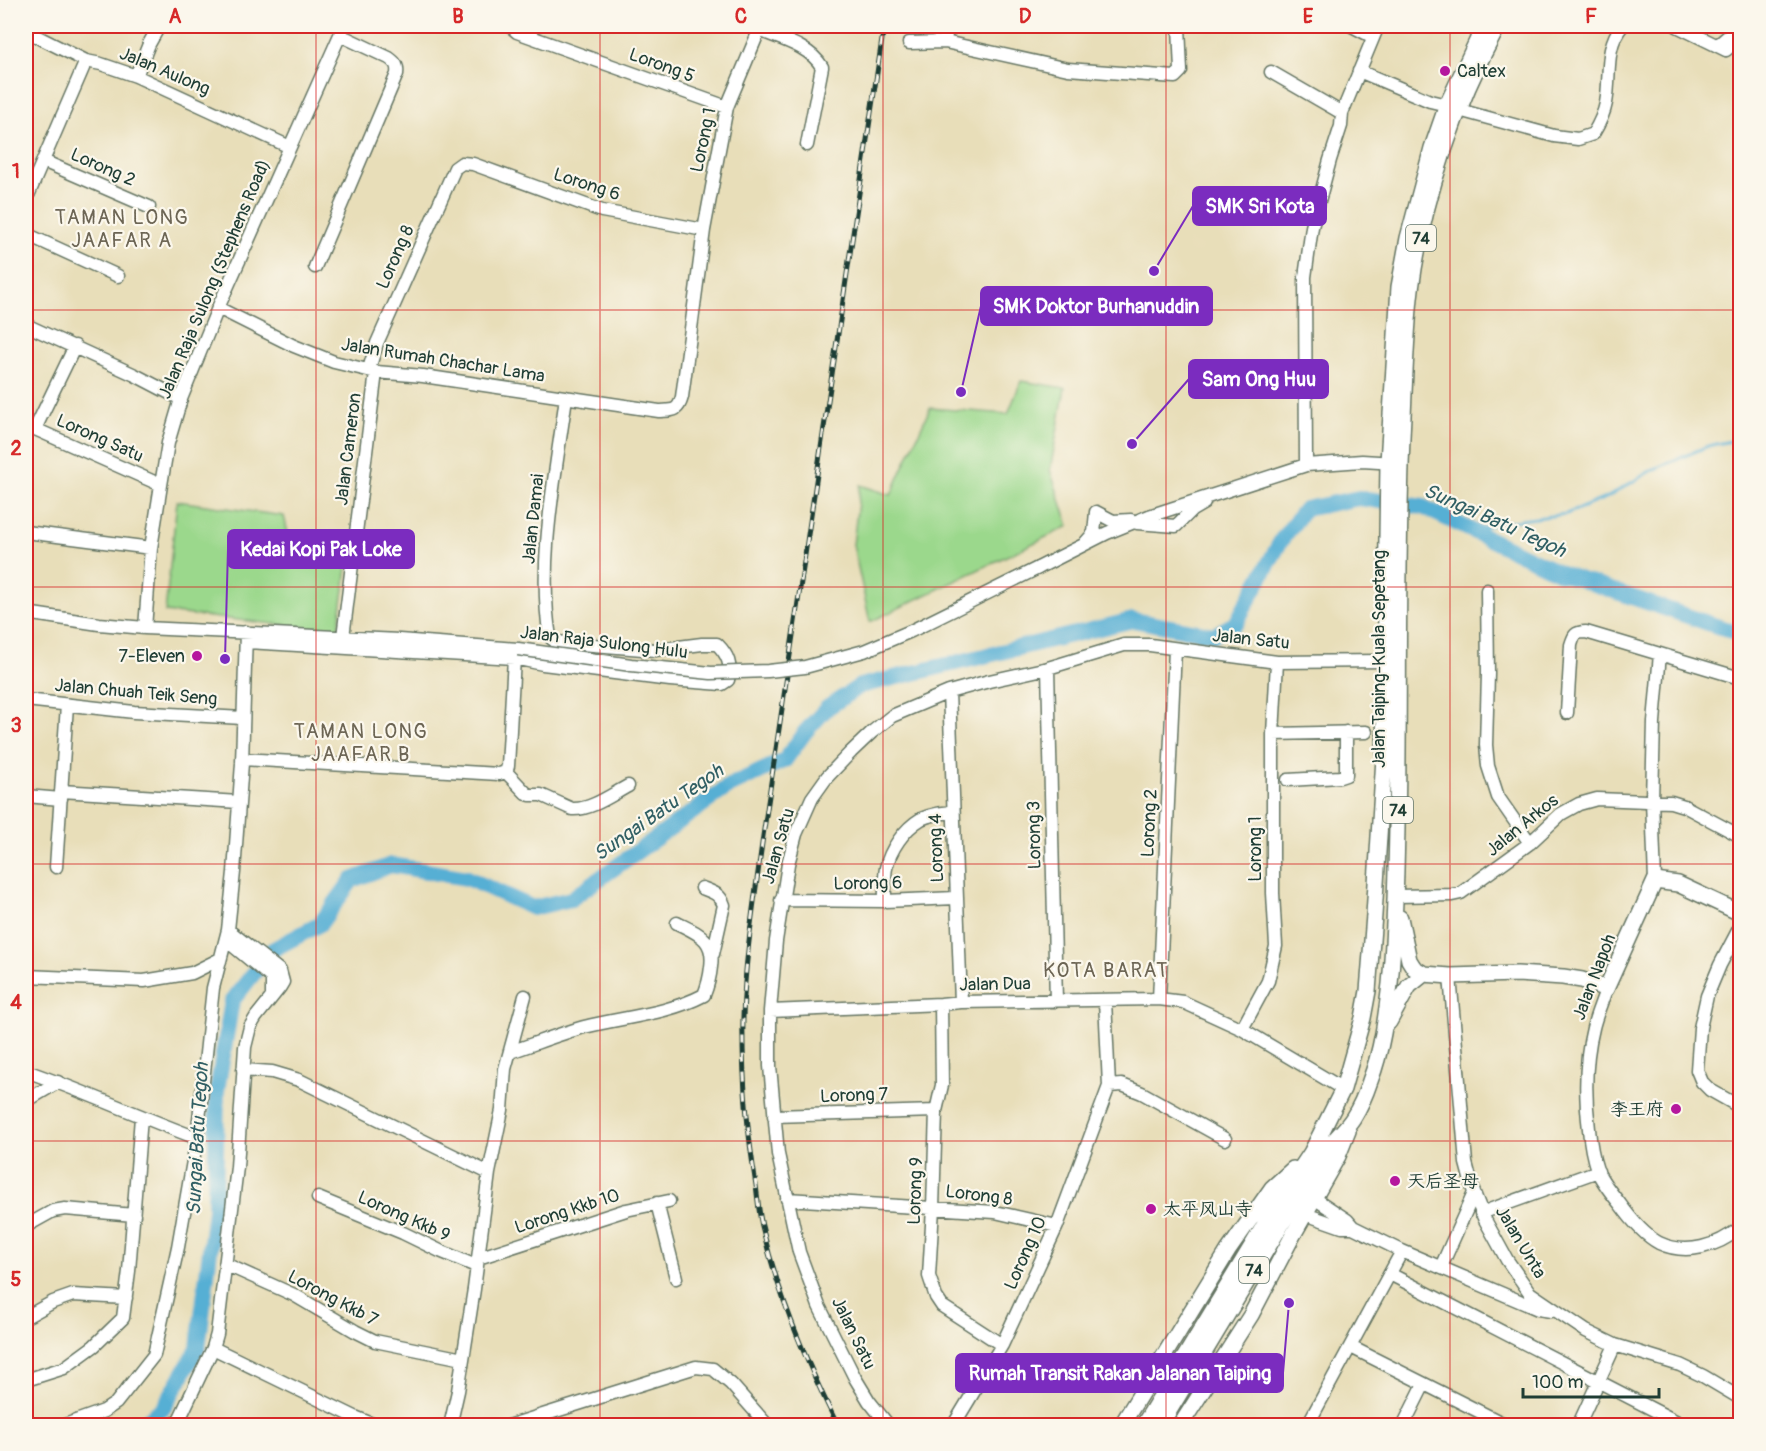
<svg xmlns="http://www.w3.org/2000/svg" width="1766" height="1451" viewBox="0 0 1766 1451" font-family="Pangolin,'LXGW WenKai TC',sans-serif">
  <rect width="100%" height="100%" fill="#fbf7ec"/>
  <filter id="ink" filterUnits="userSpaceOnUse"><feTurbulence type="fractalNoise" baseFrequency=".0167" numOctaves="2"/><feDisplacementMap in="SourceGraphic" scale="12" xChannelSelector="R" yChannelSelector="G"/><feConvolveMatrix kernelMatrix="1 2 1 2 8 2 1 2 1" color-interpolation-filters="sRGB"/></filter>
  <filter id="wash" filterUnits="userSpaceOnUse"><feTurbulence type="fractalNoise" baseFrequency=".008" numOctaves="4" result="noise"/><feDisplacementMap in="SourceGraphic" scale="24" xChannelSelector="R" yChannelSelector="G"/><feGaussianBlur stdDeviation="1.35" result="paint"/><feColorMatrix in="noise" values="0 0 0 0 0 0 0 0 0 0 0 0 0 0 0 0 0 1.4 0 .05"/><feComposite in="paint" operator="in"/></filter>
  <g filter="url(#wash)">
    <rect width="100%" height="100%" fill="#e8deb9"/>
    <path fill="#9bd88c" stroke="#5d8a60" stroke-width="1.5" d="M1021 381 1065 388 1050 470 1069 526 870 622 853 545 860 485 891 495 930 408 1008 414Z
      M177 501 284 516 294 560 348 561 338 631 165 612Z"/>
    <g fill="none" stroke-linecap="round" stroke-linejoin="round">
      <path stroke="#57afd4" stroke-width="3" d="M1473 531 1498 523 1566 514 1608 497 1652 470 1708 446 1735 440 1740 434"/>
      <path stroke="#57afd4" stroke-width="16" d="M140 1426 164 1407 198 1348 215 1210 217 1091 232 1001 272 950 320 924 352 880 391 865 467 878 533 908 571 899 729 786 785 760 805 732 827 708 860 686 1133 620 1214 635 1236 623 1282 539 1305 509 1359 498 1423 507 1558 572 1740 634"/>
    </g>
  </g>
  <g filter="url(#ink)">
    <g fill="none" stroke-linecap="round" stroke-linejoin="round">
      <g stroke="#657563" stroke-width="15">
        <path id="minor" d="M510 26 517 32 727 107
          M1352 26 1373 37
          M1677 26 1726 50 1740 37
          M759 30C780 39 810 46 822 67L807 145
          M26 31 86 61 101 64 136 76 290 147
          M945 42 947 26
          M909 43 945 42 1068 69 1175 77 1181 71 1179 26
          M1718 45 1740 26
          M1359 71 1430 101 1447 105
          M1271 72 1342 113
          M136 76 149 44 159 26
          M1459 110 1554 136 1578 139 1593 134C1599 124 1604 114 1606 103 1611 77 1604 47 1622 26
          M43 161 149 207
          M26 200 86 61
          M26 234 118 276
          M315 267 397 74C398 66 396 63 389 58L340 35
          M218 308 294 346 334 362 376 372 423 376 659 411C673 410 678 412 682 397L704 230 727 107 761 26
          M26 325 135 375 181 399
          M369 369 377 343 455 168 462 163 473 164 602 211 704 230
          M26 425 161 485
          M35 429 75 346
          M1306 465 1305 277 1312 227 1330 160 1341 126 1342 113 1378 26
          M1137 523 1176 526 1192 510 1204 503
          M26 532 151 548
          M1086 542 1094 533 1096 512 1113 521 1131 520
          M1038 568 1107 533 1149 516 1306 465 1362 461 1395 463
          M1487 590 1488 674 1486 745 1488 766 1498 797 1530 843
          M26 613 99 624 145 628 399 640 518 649
          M145 628 151 548 161 485 168 443 181 399 218 308 344 26
          M343 637 376 372
          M246 642 514 658 543 664 670 680 722 684 728 680C732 665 728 655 717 644H702L655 650 556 642 550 637C537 562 556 473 566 397
          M1048 668 1056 1001
          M949 692 961 1002
          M26 700 134 712 243 718
          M1567 713 1571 645C1574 635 1575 632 1586 632L1740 678
          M1273 734 1366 732
          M242 759 499 774 506 772 508 766 514 658
          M506 772 526 793 530 795H541L572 809C591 810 611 795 628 786
          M1288 780 1340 777 1346 775V732
          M61 791 239 802
          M26 796 61 799
          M56 867 67 705
          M1655 881 1652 800 1654 722 1660 654
          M702 888C713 892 720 894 724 905L713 954
          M1396 896 1452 895 1461 893 1530 843 1561 814 1579 804 1597 799 1671 802 1684 806 1740 836
          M781 900 885 901 956 898
          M885 901C885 891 884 879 886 868 890 850 904 829 921 819 931 814 942 813 953 812
          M1740 927 1720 965 1707 996 1700 1028 1697 1070 1702 1082 1710 1090 1740 1107
          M226 940 272 978V996
          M26 976 144 981 192 973 220 959
          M1450 976 1466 1163 1474 1193 1484 1218 1507 1260 1530 1293 1586 1331 1615 1345 1680 1365 1703 1376 1740 1398
          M1606 989C1602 1002 1596 1015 1593 1028 1585 1060 1585 1097 1589 1129 1590 1142 1593 1158 1597 1170 1602 1182 1612 1194 1620 1204 1630 1218 1644 1235 1659 1243 1687 1256 1718 1246 1740 1228
          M1159 999 1175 649
          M941 1004 942 1085 936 1111 933 1208 929 1276 936 1297 942 1306 1002 1345
          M770 1011 941 1004 961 1002 1159 999 1183 1002 1242 1029 1343 1089
          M1242 1029 1268 981 1276 946 1273 893V734L1277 662
          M510 1052C534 1044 559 1034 584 1027 624 1017 668 1014 704 995 708 985 710 977 711 967 715 939 699 934 677 923
          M243 1070 272 1072 299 1080 489 1173
          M26 1071C84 1091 140 1117 197 1138
          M1109 1086 1122 1085 1142 1093 1225 1139
          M26 1101 58 1082
          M774 1116 936 1111
          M318 1198 403 1233 440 1251 476 1266
          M1314 1198 1347 1220 1353 1227 1402 1251 1538 1309 1551 1311
          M787 1199 995 1212 1057 1226
          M657 1203 676 1278
          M1481 1213 1598 1171
          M1305 1214 1342 1227H1353
          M26 1226 53 1211 65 1209 134 1215
          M478 1258 626 1210 669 1201
          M225 1264 294 1295 355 1331 375 1341 463 1359
          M1441 1267 1474 1193
          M1390 1274 1685 1426
          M26 1317 53 1302 73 1295 126 1298
          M1351 1347 1508 1426
          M213 1348 355 1417 377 1426
          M26 1380 64 1368 94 1346 123 1318 129 1271 141 1117
          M62 1426 104 1411 116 1403 154 1355 178 1247 197 1138 213 988 228 930 234 872 242 763 246 632
          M172 1426 179 1420 213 1348 217 1334 237 1167 245 1047 250 1027 256 1017 280 987 283 982 280 971 228 930
          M450 1426 458 1391 474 1289 489 1173 502 1110 505 1069 525 996
          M508 1426 696 1367 713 1369 731 1384 768 1426
          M889 1426 869 1401 855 1378 819 1306 799 1252 778 1154 770 1066V1011L776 941 788 864 796 834 812 798 827 777 851 752 872 732 892 716 949 692 989 681 1048 668 1124 645H1150L1277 662 1384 661
          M953 1426 1002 1345 1057 1226 1109 1086 1105 1000
          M1307 1426 1402 1251
          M1403 1426 1424 1384
          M1578 1426 1615 1345"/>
      </g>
      <g stroke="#657563" stroke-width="18">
        <path id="major" d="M1400 918 1409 960 1414 968 1424 974 1450 976 1517 974 1563 977 1582 980 1606 989 1655 881 1678 884 1740 913
          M1389 1022 1409 986 1424 974
          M1121 1426 1228 1251 1272 1188 1293 1169
          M1143 1426 1279 1201 1311 1153 1343 1089 1363 1018 1368 991 1374 915 1384 758 1388 462 1399 287 1408 238 1432 148 1447 105 1484 26
          M1160 1426 1327 1149C1335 1138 1346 1129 1353 1118 1360 1107 1366 1093 1370 1081 1382 1050 1386 1017 1390 984 1395 932 1396 880 1397 828 1400 691 1396 553 1403 416 1405 374 1406 331 1411 289 1423 199 1455 105 1498 26
          M1180 1426 1251 1315 1293 1235 1338 1156 1348 1131"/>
      </g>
      <use href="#minor" stroke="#fff" stroke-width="12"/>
      <use href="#major" stroke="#fff" stroke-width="15"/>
      <g stroke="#1f3d34" stroke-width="5">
        <path id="rail" d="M838 1426C807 1364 779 1298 763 1230 759 1216 758 1200 756 1185 747 1130 742 1073 743 1017 745 957 755 896 763 836L884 26"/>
      </g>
      <use href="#rail" stroke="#fbf7ec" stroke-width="3" stroke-dasharray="9" stroke-linecap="butt"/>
      <g stroke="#657563" stroke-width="15" stroke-linecap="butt">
        <path id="minor-bridge" d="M518 649 631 665 711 673 768 671 805 667 864 651 911 631 1038 568"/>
      </g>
      <use href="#minor-bridge" stroke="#fff" stroke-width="12"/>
    </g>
  </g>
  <path fill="none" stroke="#d62828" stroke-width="1.5" stroke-opacity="0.55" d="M316 26V1426M600 26V1426M883 26V1426M1166 26V1426M1450 26V1426M26 310H1740M26 587H1740M26 864H1740M26 1141H1740"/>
  <g fill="#b5179e" stroke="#fbf7ec" stroke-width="2">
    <circle cx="1445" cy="71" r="6"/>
    <circle cx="197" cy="656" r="6"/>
    <circle cx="1676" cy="1109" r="6"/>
    <circle cx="1395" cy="1181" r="6"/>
    <circle cx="1151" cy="1209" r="6"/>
  </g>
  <g text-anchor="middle" stroke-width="4.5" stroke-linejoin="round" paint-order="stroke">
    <g fill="#fbf7ec" stroke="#61756b" stroke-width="1.5">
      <rect x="1406" y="225" width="30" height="26" rx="4.5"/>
      <rect x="1383" y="797" width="30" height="26" rx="4.5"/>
      <rect x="1239" y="1257" width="30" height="26" rx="4.5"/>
    </g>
    <g font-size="16" font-weight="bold" fill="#1f3d34">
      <text x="1421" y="244">74</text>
      <text x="1398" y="816">74</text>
      <text x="1254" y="1276">74</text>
    </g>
    <g font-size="18" fill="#1f3d34" stroke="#fbf7ec">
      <text transform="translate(662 65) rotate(20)" y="6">Lorong 5</text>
      <text transform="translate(165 71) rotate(23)" y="6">Jalan Aulong</text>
      <text transform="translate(703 140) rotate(-78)" y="6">Lorong 1</text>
      <text transform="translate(103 167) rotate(24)" y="6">Lorong 2</text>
      <text transform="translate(587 184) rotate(18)" y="6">Lorong 6</text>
      <text transform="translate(395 257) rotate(-66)" y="6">Lorong 8</text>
      <text transform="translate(214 279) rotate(-67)" y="6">Jalan Raja Sulong (Stephens Road)</text>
      <text transform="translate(443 360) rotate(9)" y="6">Jalan Rumah Chachar Lama</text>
      <text transform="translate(100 438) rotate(24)" y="6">Lorong Satu</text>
      <text transform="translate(348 449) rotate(-83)" y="6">Jalan Cameron</text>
      <text transform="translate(533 519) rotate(-84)" y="6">Jalan Damai</text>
      <text transform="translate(1251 639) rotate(6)" y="6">Jalan Satu</text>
      <text transform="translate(604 642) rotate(7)" y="6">Jalan Raja Sulong Hulu</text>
      <text transform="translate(1379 659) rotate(-90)" y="6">Jalan Taiping-Kuala Sepetang</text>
      <text transform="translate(136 692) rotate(5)" y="6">Jalan Chuah Teik Seng</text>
      <text transform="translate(1149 823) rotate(-87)" y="6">Lorong 2</text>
      <text transform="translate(1522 825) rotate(-39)" y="6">Jalan Arkos</text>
      <text transform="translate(1034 835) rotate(-91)" y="6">Lorong 3</text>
      <text transform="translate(778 846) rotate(-74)" y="6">Jalan Satu</text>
      <text transform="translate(936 848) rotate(-92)" y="6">Lorong 4</text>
      <text transform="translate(1255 849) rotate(-90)" y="6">Lorong 1</text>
      <text transform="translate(868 883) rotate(-1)" y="6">Lorong 6</text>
      <text transform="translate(1594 977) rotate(-69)" y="6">Jalan Napoh</text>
      <text transform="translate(995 984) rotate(-1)" y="6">Jalan Dua</text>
      <text transform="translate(854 1095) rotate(-2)" y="6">Lorong 7</text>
      <text transform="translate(915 1191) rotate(-88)" y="6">Lorong 9</text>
      <text transform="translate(979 1195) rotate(7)" y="6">Lorong 8</text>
      <text transform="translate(567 1211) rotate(-18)" y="6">Lorong Kkb 10</text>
      <text transform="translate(404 1216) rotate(24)" y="6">Lorong Kkb 9</text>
      <text transform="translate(1521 1242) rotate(59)" y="6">Jalan Unta</text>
      <text transform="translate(1025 1253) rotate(-66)" y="6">Lorong 10</text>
      <text transform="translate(333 1298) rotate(28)" y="6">Lorong Kkb 7</text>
      <text transform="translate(854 1333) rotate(64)" y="6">Jalan Satu</text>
    </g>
    <g font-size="18" fill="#1f3d34" stroke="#fbf7ec" text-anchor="start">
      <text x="1457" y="77">Caltex</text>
      <text x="185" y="662" text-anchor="end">7-Eleven</text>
      <text x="1664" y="1115" text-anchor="end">李王府</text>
      <text x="1407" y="1187">天后圣母</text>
      <text x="1163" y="1215">太平风山寺</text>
    </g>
    <g font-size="20" letter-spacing="1.5" fill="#6c6554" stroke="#fbf7ec">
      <text x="122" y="224">TAMAN LONG<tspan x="122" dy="23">JAAFAR A</tspan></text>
      <text x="361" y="738">TAMAN LONG<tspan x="361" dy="23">JAAFAR B</tspan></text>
      <text x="1106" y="977">KOTA BARAT</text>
    </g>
    <g font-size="20" font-style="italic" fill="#305f64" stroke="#fbf7ec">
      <text transform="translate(1495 520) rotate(24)" y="7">Sungai Batu Tegoh</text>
      <text transform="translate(658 812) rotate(-35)" y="7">Sungai Batu Tegoh</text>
      <text transform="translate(197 1139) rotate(-87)" y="7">Sungai Batu Tegoh</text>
    </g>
  </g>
  <path fill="none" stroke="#7b2cbf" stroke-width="2" d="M1154 271L1193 206M961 392L981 306M1132 444L1189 379M225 659L228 549M1289 1303L1283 1373"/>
  <g fill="#7b2cbf" stroke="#fbf7ec" stroke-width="2">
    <circle cx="1154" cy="271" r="6"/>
    <circle cx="961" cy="392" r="6"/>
    <circle cx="1132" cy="444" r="6"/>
    <circle cx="225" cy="659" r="6"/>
    <circle cx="1289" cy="1303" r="6"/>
  </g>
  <g fill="#7b2cbf" stroke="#7b2cbf" stroke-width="2">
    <rect x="1193" y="187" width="133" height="38" rx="6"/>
    <rect x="981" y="287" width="231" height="38" rx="6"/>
    <rect x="1189" y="360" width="139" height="38" rx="6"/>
    <rect x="228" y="530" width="186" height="38" rx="6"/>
    <rect x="956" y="1354" width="327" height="38" rx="6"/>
  </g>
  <g font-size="20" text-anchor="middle" font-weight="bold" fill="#fff">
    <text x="1260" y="213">SMK Sri Kota</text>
    <text x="1096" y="313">SMK Doktor Burhanuddin</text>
    <text x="1259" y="386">Sam Ong Huu</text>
    <text x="321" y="556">Kedai Kopi Pak Loke</text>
    <text x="1120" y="1380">Rumah Transit Rakan Jalanan Taiping</text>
  </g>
  <rect width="1766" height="1451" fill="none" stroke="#fbf7ec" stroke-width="66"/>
  <path d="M1523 1388v9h136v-9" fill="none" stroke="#1f3d34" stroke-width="3"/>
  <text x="1532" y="1388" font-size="18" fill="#1f3d34" stroke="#fbf7ec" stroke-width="4.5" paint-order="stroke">100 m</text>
  <rect x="33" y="33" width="1700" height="1385" fill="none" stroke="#d62828" stroke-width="2"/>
  <g font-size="20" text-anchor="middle" font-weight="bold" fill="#d62828">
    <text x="175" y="23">A</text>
    <text x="458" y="23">B</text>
    <text x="741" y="23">C</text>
    <text x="1025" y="23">D</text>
    <text x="1308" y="23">E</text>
    <text x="1591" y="23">F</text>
    <text x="16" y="178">1</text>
    <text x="16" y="455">2</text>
    <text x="16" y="732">3</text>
    <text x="16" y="1009">4</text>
    <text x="16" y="1286">5</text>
  </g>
</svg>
